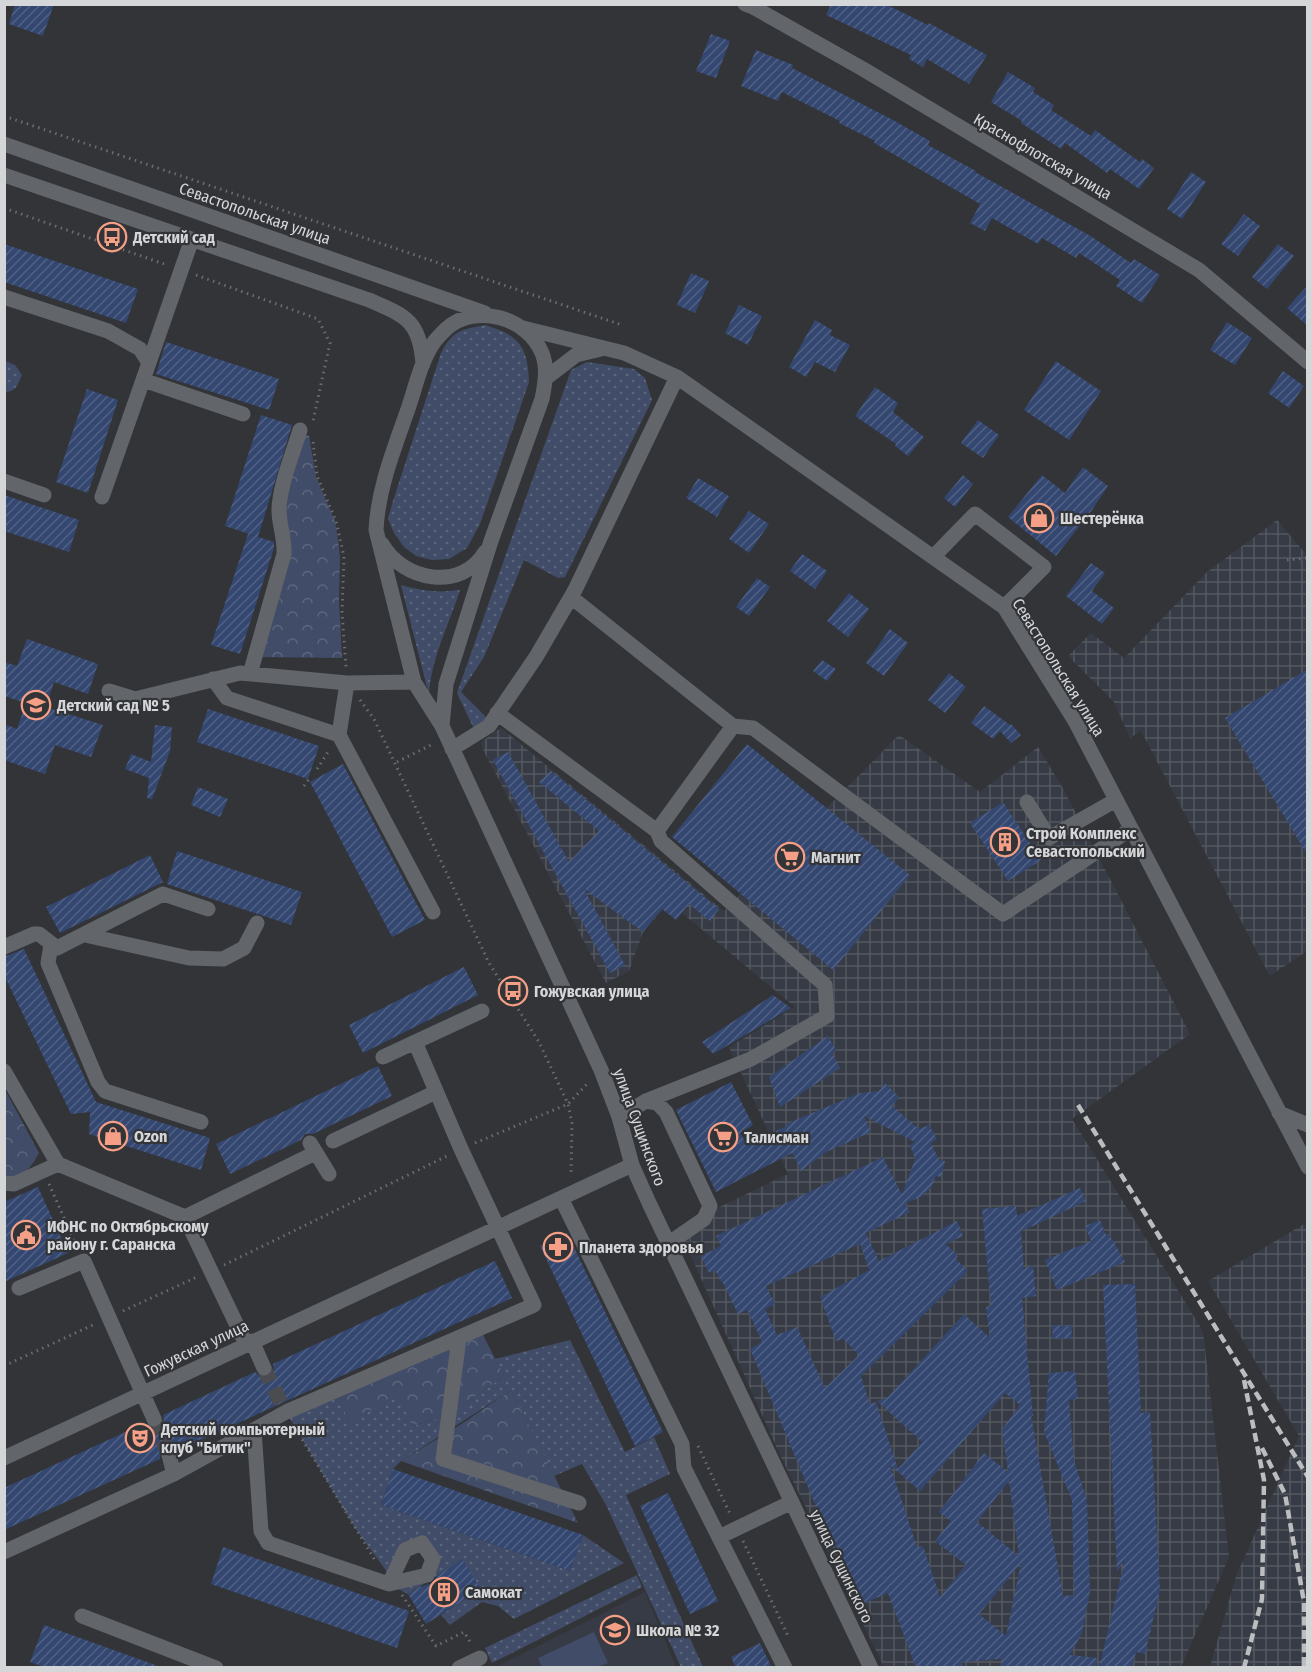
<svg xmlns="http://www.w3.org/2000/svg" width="1312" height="1672" viewBox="0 0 1312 1672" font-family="'Fira Sans Condensed',sans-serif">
  <defs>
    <pattern id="industrial-grid" width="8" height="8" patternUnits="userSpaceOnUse" patternTransform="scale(1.5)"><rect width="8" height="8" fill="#373b45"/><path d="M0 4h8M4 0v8" fill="none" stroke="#53575f"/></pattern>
    <pattern id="grass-dots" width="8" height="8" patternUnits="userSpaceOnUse" patternTransform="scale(1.5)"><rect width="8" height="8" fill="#414d68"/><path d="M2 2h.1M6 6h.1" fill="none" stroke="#5c667d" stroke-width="1.8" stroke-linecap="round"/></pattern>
    <pattern id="forest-crowns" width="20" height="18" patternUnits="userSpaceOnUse" patternTransform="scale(1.5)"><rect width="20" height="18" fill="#414d68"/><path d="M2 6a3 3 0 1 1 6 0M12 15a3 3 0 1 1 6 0" fill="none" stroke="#5c667d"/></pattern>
    <pattern id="building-hatch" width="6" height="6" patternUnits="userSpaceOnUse" patternTransform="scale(1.5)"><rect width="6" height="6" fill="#344771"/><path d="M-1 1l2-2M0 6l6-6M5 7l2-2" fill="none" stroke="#506184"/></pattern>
  </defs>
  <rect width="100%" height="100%" fill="#323438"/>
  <path fill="#373b45" d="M645 1592 676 1667 494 1668Z"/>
  <path fill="url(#industrial-grid)" d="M1277 520 1307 555V951L1270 976 1141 731 1130 738 1114 702 1068 656 1091 633 1124 658 1207 572Z
    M501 728 724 911 899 735 980 792 1038 747 1064 790 1190 1034 1072 1119 1203 1331 1229 1557 1181 1667H884L780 1455 678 1227 788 1174 729 1047 795 1007 669 902 643 932 629 971 606 983 485 754 481 742Z
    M1304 1224 1308 1230 1307 1667H1210L1236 1576 1299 1436 1208 1281Z"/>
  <path fill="url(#grass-dots)" d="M485 325C519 335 528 347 529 382L480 524 467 548 449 559 432 560 416 556 404 547 394 533 388 519 393 501 441 353C453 330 461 330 485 325Z
    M5 361 15 365 22 375C18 384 16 392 5 392Z
    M587 362 634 369 645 378 652 400 565 577 558 578 524 560 484 657 461 692 488 719 474 729 457 693 571 370Z
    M401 585C422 591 438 593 460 590 449 624 431 659 429 695Z
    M570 1340 625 1452 654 1437 670 1474 626 1495 703 1667H681L606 1505 582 1464 554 1476 511 1390 401 1461 393 1469 381 1505 570 1571 583 1535 624 1563 514 1619 498 1606 482 1602 450 1625 441 1615 481 1589 462 1560 408 1594 389 1584 410 1580 433 1558 422 1543 390 1576 355 1528 289 1417 340 1397 348 1421 400 1395 413 1426 449 1415 504 1376 495 1359Z
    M637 1575 642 1587 492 1663 485 1648Z"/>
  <path fill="url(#forest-crowns)" d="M304 434 309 436 316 477 335 521 338 540 340 557 339 601 342 658 257 657 288 554 283 497Z
    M4 1088 39 1153C32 1166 22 1181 5 1177Z
    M480 1329 504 1376 449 1415 412 1426 400 1396 348 1422 340 1397Z
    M511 1390 578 1523 401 1461 460 1425Z"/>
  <path fill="#414d68" d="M594 1632 608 1663 597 1667H542L538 1658Z"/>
  <path fill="url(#building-hatch)" fill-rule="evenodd" d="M15 4H54L43 36 9 24Z
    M831 4H885L928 25 929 23 987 55 969 84 927 59 923 67 909 59 911 55 826 15Z
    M711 34 730 41 716 78 696 71Z
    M756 50 793 65 792 68 893 120 930 141 928 145 976 171 975 172 1089 235 1131 263 1134 259 1160 275 1142 303 1116 286 1120 280 1079 253 1076 258 1042 238 1038 244 992 218 985 231 970 223 980 204 874 143 875 141 839 123 840 121 782 92 778 101 741 86Z
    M1008 72 1035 88 1033 92 1054 105 1051 110 1091 136 1095 130 1140 162 1142 159 1154 168 1139 189 1110 169 1107 173 1065 143 1061 149 1021 123 1022 121 991 102Z
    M1191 172 1206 182 1182 219 1167 209Z
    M1244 214 1260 226 1238 256 1221 244Z
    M4 244 138 289 126 323 4 282Z
    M1278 244 1294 256 1267 289 1252 277Z
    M691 273 709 281 695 313 677 305Z
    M1308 285V326L1287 308Z
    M739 305 762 316 748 345 725 333Z
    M815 320 832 330 830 335 850 345 835 372 815 362 806 377 789 367Z
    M1227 322 1252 338 1235 365 1210 350Z
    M166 342 279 379 269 410 156 374Z
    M1056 361 1101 391 1069 440 1024 410Z
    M1283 371 1304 386 1289 408 1268 393Z
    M875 387 898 403 893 412 924 437 908 456 895 446 896 444 855 416Z
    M87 389 118 400 88 493 56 482Z
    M261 415 292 425 258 537 225 526Z
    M978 420 999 435 983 458 961 443Z
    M1083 467 1108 486 1090 513 1056 556 1008 517 1042 475 1065 493Z
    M963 475 973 484 955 507 944 498Z
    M698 478 729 496 717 517 686 498Z
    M4 495 79 520 69 552 4 531Z
    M749 511 769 524 749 553 729 539Z
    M248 534 274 542V548L240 654 211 645Z
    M802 554 827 571 815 589 790 571Z
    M1091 563 1105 573 1092 591 1114 608 1102 624 1066 596Z
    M757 578 770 587 749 616 736 607Z
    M849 593 869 609 848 637 827 621Z
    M890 629 908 643 884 676 866 663Z
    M27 639 98 664 88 694 54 682 46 707 103 725 91 757 55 745 45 774 4 760V724L17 729 26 703 4 696V662L17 666Z
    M822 660 836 669 827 681 813 671Z
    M1308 669V856L1225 718Z
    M949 673 966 687 945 713 928 700Z
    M984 706 1010 725 1011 724 1021 735 1011 743 1000 731 993 739 971 723Z
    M208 709 319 746 308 779 197 742Z
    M155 725 172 727 170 751 152 799 147 798 149 778 125 769 131 754 151 762Z
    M747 744 910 875 833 970 672 837Z
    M508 752 569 862 599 831 539 782 551 771 719 909 710 921 689 904 676 920 662 909 643 932 584 889 625 965 610 973 493 760Z
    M343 764 425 920 392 937 310 782Z
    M198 787 228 799 220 817 191 805Z
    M1003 802 1041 860 1008 881 970 823Z
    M177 851 302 892 291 925 167 884Z
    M150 855 163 882 60 933 46 907Z
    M24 949 96 1102 210 1138 201 1170 89 1134 90 1112 71 1114 4 975V957Z
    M464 967 478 995 363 1053 349 1025Z
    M773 995 791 1008 713 1054 702 1042Z
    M828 1036 836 1050 832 1053 840 1068 780 1107 769 1077Z
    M378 1066 392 1096 313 1134H305L301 1140 230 1174 216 1144Z
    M731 1082 753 1125 740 1133 745 1141 758 1135 760 1139 787 1126 786 1124 860 1093 879 1091 885 1083 899 1097 892 1106 919 1129 929 1125 937 1139 931 1143 939 1160 945 1161 941 1177 936 1176 931 1188 921 1197 905 1203 910 1212 866 1233 879 1261 957 1221 963 1236 946 1244 958 1256 956 1259 968 1271 861 1376 870 1404 876 1402 898 1469 922 1442 877 1401 887 1398 964 1314 990 1338 986 1307 991 1306 982 1209 1016 1206 1017 1216 1080 1188 1086 1201 1031 1227 1029 1223 1030 1227 1021 1231 1024 1269 1033 1265 1036 1296 1022 1298 1033 1416 1031 1415 1063 1596 1074 1595 1072 1500 1044 1432 1049 1373 1075 1371 1078 1399 1069 1400 1074 1461 1087 1500 1090 1591 1082 1633 1070 1655 1097 1658 1096 1668H1000L1002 1659 961 1662 963 1668H916L888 1593 862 1604 833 1541 831 1542 750 1349 762 1342 749 1313 747 1310 738 1314 722 1281 721 1282 715 1270 709 1273 701 1256 721 1246 716 1236 883 1157 902 1195 915 1159 910 1145 915 1142 864 1116 871 1132 826 1152 801 1171 792 1153 716 1192 676 1110ZM860 1244 869 1270 820 1297 836 1341 843 1339 859 1355 825 1388 797 1327 777 1335 765 1309 775 1304 766 1286ZM1005 1393 1020 1405 1002 1429 1008 1472 984 1453 939 1512 951 1521 935 1541 966 1565 940 1597 923 1546 917 1547 890 1465 920 1491ZM1009 1481 1019 1556 977 1522ZM1021 1563 1006 1636 979 1614Z
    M38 1187 68 1253 4 1282V1202Z
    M1100 1220 1106 1235 1109 1234 1112 1240H1113L1125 1262 1057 1290 1045 1260 1091 1241 1085 1226Z
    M567 1233 663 1432 635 1446 540 1246Z
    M495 1261 512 1298 177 1451 172 1446H166L160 1452V1459L4 1530V1488L145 1423 152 1429 158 1428 164 1421 163 1415 255 1372 262 1378 268 1377 274 1370 273 1364Z
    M1135 1284 1141 1413 1150 1412 1160 1590 1145 1654 1136 1652 1132 1668H1099L1125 1559 1117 1572 1103 1285Z
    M1053 1325 1072 1326 1071 1339 1052 1338Z
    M393 1469 583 1535 570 1571 381 1505Z
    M668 1493 718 1601 690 1614 640 1506Z
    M223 1547 409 1611 397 1648 211 1584Z
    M462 1559 481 1589 426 1624 408 1594 420 1587 433 1583 437 1576Z
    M44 1625 158 1666 157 1668H47L30 1662Z
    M760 1643 772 1668H736L731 1657Z"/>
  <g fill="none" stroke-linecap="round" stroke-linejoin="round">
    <path stroke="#4a4c50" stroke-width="15" stroke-dasharray="15 8" stroke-linecap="butt" d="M264 1368 281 1403
      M154 1419 169 1455"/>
    <path stroke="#6b6d70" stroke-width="3" stroke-dasharray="1.5 4.5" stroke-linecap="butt" d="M4 116 622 325
      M4 208 167 265
      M196 275 318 319 330 343 313 421
      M313 442 317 476 336 521 344 557 342 613 346 667
      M1287 560 1308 558
      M360 700 374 719 489 963 539 1042 568 1104 572 1123 571 1175
      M397 762 433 744
      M317 769 330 749
      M304 786 309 779
      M475 1143 568 1104 589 1082
      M49 1184 78 1249
      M224 1265 447 1156
      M123 1311 199 1276
      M4 1366 95 1324
      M293 1424 376 1562
      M698 1446 731 1516
      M743 1541 789 1638
      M402 1595 436 1646 464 1632 472 1645"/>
    <path stroke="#626569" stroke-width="15" d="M745 4 753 7 863 69 1199 270 1308 362
      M4 144 485 313
      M4 175 369 300C406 316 420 321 423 364
      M192 239 143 380 243 414
      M4 297 108 331 140 349 149 363
      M523 328 624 353 677 377 1004 607 1075 721 1308 1167
      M546 378 576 355 601 349
      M4 481 44 495
      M102 497 143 380
      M382 544C403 581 461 592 485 552
      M933 557 975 514 1044 567 1004 607
      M571 597 733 726
      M250 674 284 554C285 534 276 519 280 499 283 476 293 453 300 430
      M213 679 227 698 339 735
      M347 683 339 735 433 912
      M109 691 135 699 240 673 347 683 414 682
      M497 713 657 831
      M442 726 446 684 491 541 542 399C545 384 548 368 542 353 528 318 476 302 446 329 442 333 437 338 434 342 421 361 416 385 409 406 395 447 378 487 376 530L414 682 442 726 601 1070 619 1117 632 1165 650 1205 871 1668
      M452 749 489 726 536 657 575 590 677 377
      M1027 802 1049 838 1116 800
      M85 935 189 958 223 959 244 948 257 923
      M51 945 48 963 98 1082 105 1091 201 1122
      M4 947 34 934H39L57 948 163 894 208 909
      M383 1057 482 1011
      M4 1071 58 1164 185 1217 246 1344
      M646 1101 657 1103 666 1112 710 1206 704 1219 668 1244
      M1279 1113 1308 1125
      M619 1117 646 1101 751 1059 827 1016 825 985 661 841 657 831 733 726 753 728 1003 914 1131 829
      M333 1141 436 1092
      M310 1143 329 1174
      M4 1183 14 1184 58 1164
      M561 1198 682 1444 684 1468 785 1668
      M185 1217 315 1153
      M19 1288 84 1261 154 1419
      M459 1339 443 1459 579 1503
      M252 1341 264 1368
      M254 1430 261 1531 268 1543 389 1584 427 1575 433 1559 422 1543 405 1550 389 1584
      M169 1455 174 1474
      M4 1458 632 1165
      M719 1537 792 1502
      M4 1552 174 1474 286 1412 534 1305 461 1149 415 1042
      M82 1616 216 1668
      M459 1668 480 1658"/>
    <path stroke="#bcbdbf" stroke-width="4.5" stroke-dasharray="9 4.5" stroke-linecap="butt" d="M1078 1105 1308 1477
      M1244 1380 1264 1480 1262 1599 1244 1668
      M1262 1448 1285 1494 1304 1602V1668"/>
  </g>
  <defs>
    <g id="bus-ring" transform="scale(1.5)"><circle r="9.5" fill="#323438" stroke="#f49f86" stroke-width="1.5"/><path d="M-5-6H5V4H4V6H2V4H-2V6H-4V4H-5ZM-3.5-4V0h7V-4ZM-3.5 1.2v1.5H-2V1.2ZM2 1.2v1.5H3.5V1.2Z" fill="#f49f86"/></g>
    <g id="shop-ring" transform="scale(1.5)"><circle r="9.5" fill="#323438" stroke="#f49f86" stroke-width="1.5"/><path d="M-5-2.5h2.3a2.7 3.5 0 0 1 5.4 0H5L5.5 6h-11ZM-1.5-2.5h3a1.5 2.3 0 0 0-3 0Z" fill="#f49f86"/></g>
    <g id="school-ring" transform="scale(1.5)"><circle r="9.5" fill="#323438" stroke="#f49f86" stroke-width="1.5"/><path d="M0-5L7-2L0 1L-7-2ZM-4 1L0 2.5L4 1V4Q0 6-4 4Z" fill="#f49f86"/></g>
    <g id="building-ring" transform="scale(1.5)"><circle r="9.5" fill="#323438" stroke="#f49f86" stroke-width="1.5"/><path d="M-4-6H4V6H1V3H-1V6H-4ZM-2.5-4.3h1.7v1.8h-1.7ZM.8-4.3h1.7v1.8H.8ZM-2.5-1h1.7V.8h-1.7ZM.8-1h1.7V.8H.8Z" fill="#f49f86"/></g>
    <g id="supermarket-ring" transform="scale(1.5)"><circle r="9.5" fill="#323438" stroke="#f49f86" stroke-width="1.5"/><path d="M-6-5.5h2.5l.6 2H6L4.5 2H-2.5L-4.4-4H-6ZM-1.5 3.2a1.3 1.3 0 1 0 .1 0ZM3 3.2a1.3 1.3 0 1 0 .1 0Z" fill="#f49f86"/></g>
    <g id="civic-ring" transform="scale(1.5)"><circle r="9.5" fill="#323438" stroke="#f49f86" stroke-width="1.5"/><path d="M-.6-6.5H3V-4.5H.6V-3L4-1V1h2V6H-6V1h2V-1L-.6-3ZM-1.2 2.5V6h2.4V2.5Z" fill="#f49f86"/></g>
    <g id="pharmacy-ring" transform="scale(1.5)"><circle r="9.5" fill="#323438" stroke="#f49f86" stroke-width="1.5"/><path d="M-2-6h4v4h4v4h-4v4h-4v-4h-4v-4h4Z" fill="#f49f86"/></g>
    <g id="theatre-ring" transform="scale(1.5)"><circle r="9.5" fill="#323438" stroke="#f49f86" stroke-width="1.5"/><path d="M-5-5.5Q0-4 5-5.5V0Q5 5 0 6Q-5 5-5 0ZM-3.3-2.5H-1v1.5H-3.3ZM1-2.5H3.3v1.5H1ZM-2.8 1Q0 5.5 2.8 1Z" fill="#f49f86"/></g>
  </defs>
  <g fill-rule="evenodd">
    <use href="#bus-ring" x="112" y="237"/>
    <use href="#shop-ring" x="1039" y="518"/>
    <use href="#school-ring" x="36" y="705"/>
    <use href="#building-ring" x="1005" y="842"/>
    <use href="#supermarket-ring" x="790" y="857"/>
    <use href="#bus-ring" x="513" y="991"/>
    <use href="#shop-ring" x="113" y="1136"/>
    <use href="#supermarket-ring" x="723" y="1137"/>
    <use href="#civic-ring" x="26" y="1235"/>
    <use href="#pharmacy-ring" x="558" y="1247"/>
    <use href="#theatre-ring" x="140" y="1438"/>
    <use href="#building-ring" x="444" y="1592"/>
    <use href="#school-ring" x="615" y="1630"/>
  </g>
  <g text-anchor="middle" stroke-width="4.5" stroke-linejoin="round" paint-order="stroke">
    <g font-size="16" fill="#d5d6d8" stroke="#323438">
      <text transform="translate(1043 156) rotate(30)" y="6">Краснофлотская улица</text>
      <text transform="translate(255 213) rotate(19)" y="6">Севастопольская улица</text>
      <text transform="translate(1059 667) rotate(58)" y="6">Севастопольская улица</text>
      <text transform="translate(640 1127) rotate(70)" y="6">улица Сущинского</text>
      <text transform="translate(196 1348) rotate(-25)" y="6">Гожувская улица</text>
      <text transform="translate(842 1566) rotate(64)" y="6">улица Сущинского</text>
    </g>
    <g font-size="16" font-weight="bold" fill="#d5d6d8" stroke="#323438" text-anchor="start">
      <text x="133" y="243">Детский сад</text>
      <text x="1060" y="524">Шестерёнка</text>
      <text x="57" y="711">Детский сад № 5</text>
      <text x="1026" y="839">Строй Комплекс<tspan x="1026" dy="18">Севастопольский</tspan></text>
      <text x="811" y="863">Магнит</text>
      <text x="534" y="997">Гожувская улица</text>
      <text x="134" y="1142">Ozon</text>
      <text x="744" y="1143">Талисман</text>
      <text x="47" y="1232">ИФНС по Октябрьскому<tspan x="47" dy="18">району г. Саранска</tspan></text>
      <text x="579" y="1253">Планета здоровья</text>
      <text x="161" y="1435">Детский компьютерный<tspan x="161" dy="18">клуб "Битик"</tspan></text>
      <text x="465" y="1598">Самокат</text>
      <text x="636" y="1636">Школа № 32</text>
    </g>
  </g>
  <rect width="1312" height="1672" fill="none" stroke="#d5d6d8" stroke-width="12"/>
</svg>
